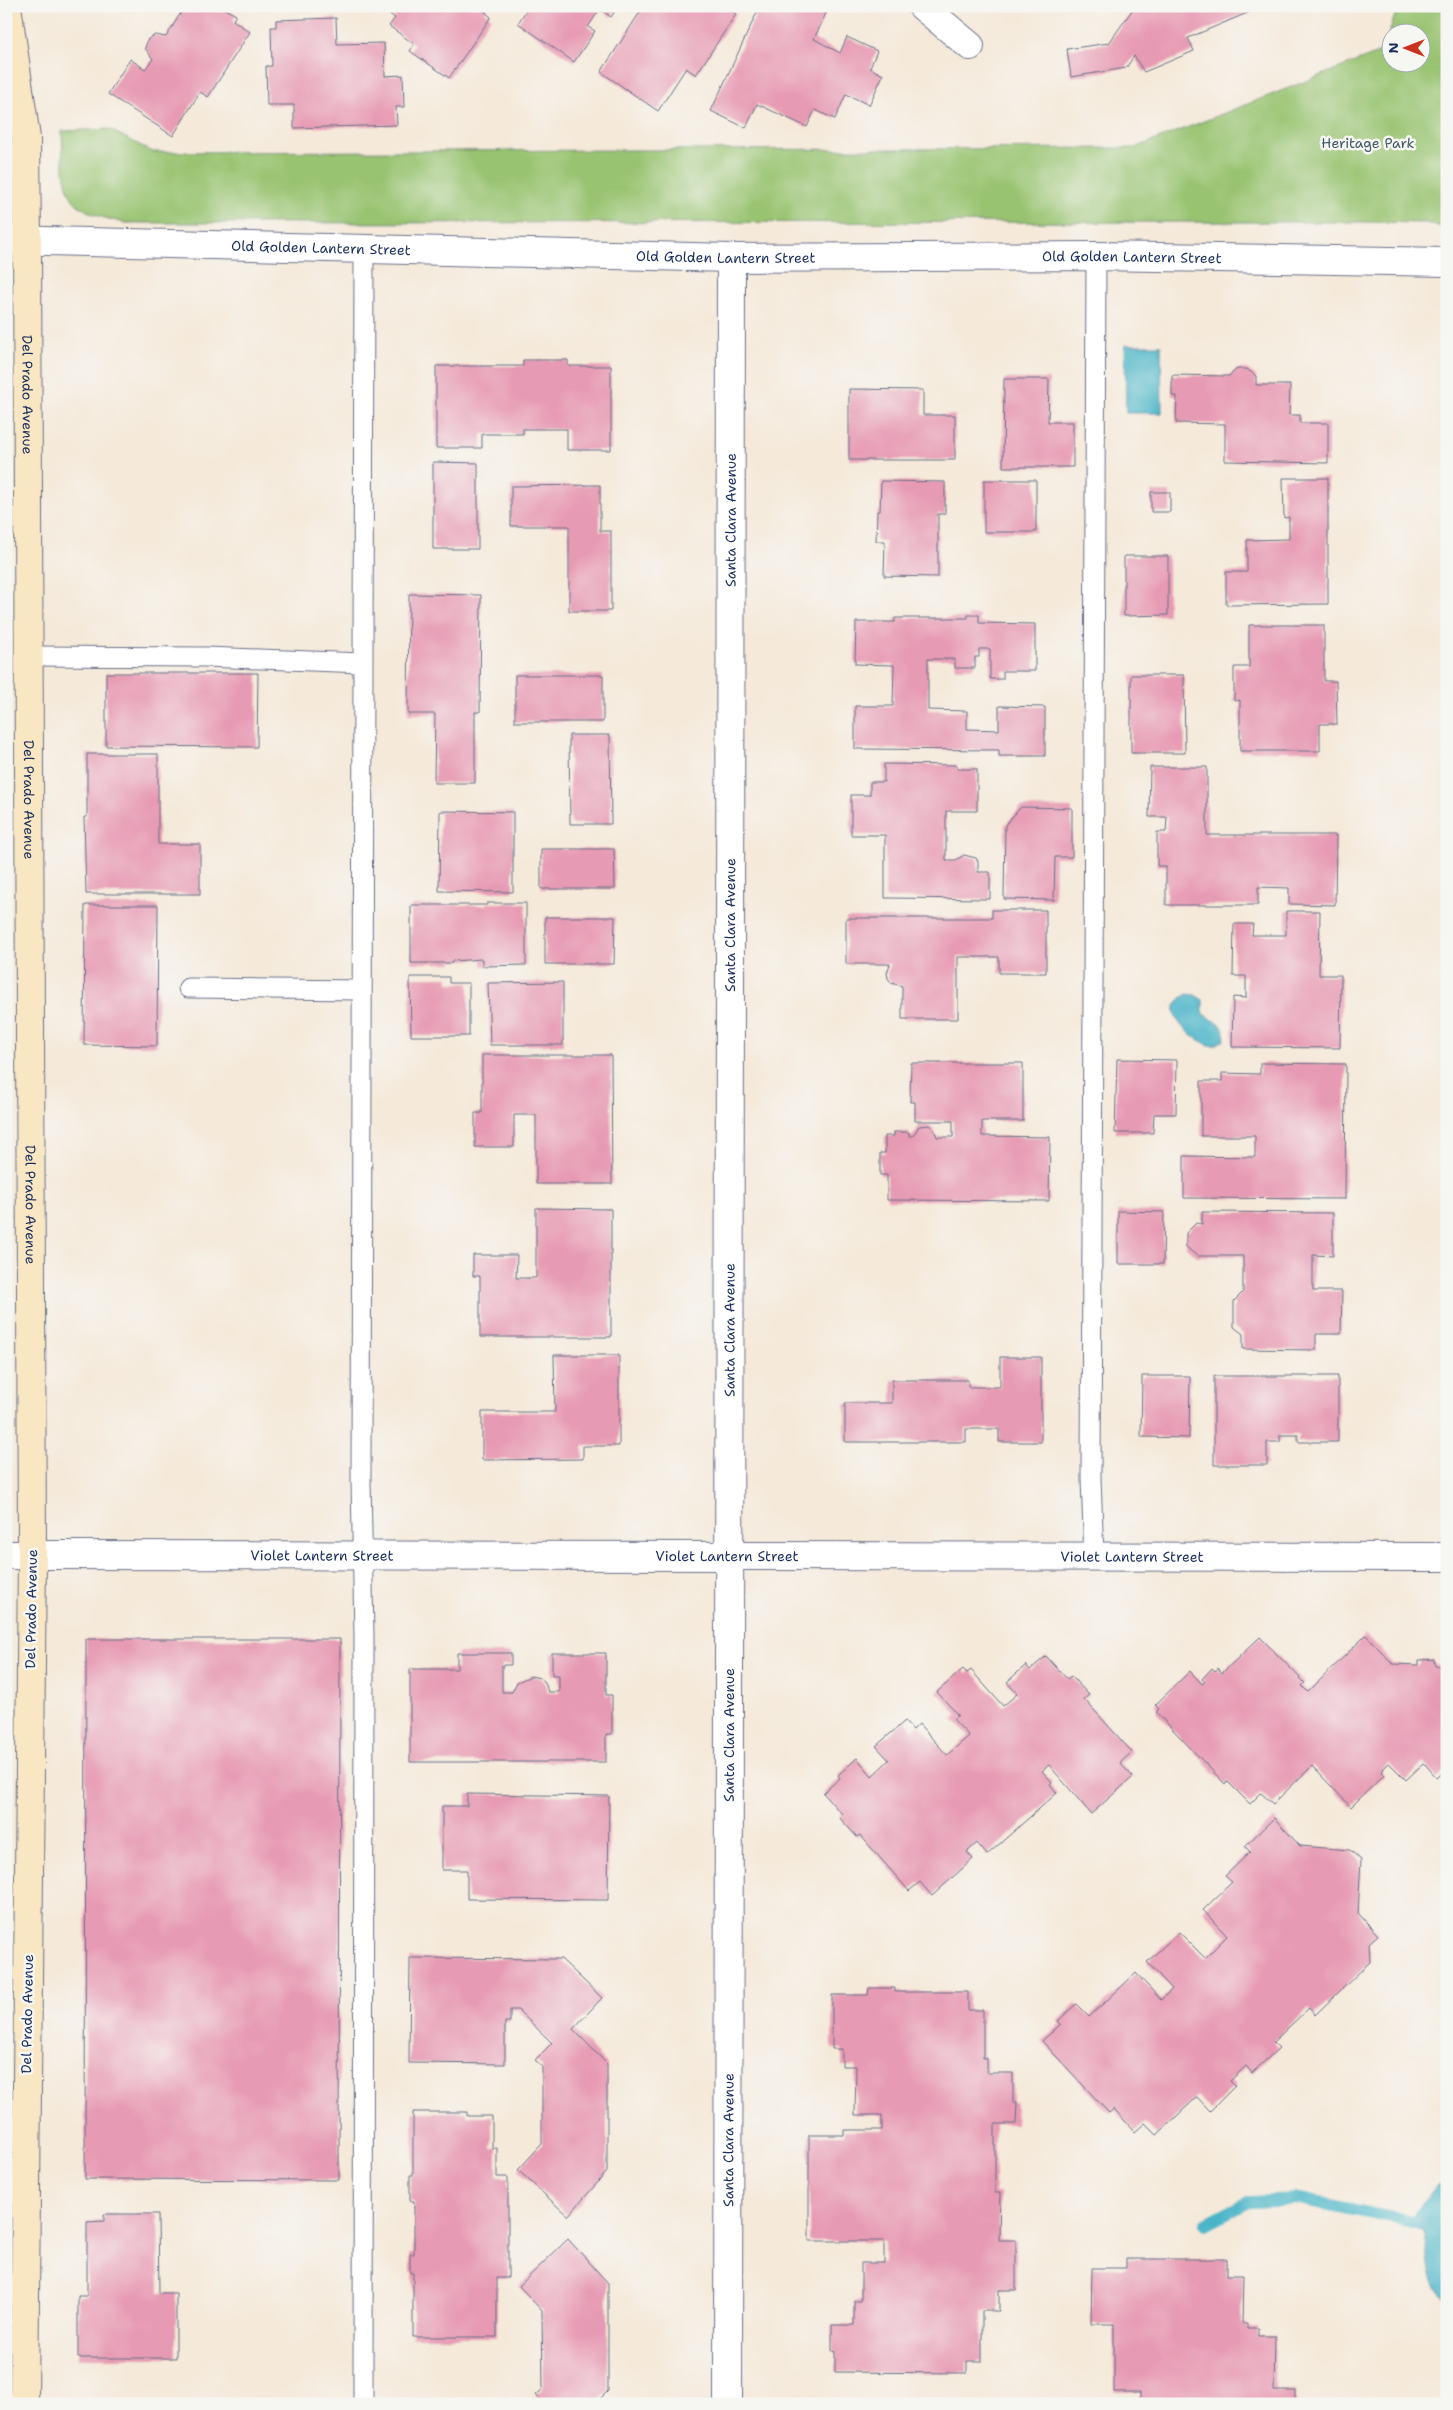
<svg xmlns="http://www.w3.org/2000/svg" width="1453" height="2410" viewBox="0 0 1453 2410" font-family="'Shantell Sans',sans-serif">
  <rect width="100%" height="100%" fill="#f6f6f2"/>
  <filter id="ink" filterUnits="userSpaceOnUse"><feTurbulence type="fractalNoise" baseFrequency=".02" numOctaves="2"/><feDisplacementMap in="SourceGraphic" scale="10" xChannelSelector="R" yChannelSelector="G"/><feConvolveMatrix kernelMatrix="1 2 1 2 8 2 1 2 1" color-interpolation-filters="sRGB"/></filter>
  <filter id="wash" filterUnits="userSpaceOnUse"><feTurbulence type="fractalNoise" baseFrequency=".0096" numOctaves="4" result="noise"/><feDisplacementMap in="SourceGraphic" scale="20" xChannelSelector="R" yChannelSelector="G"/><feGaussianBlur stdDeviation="1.12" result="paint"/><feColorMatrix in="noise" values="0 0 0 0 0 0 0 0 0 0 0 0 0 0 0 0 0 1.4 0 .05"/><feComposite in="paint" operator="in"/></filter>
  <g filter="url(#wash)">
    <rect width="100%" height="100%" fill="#f5e9d9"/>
    <path fill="#98c370" stroke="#5a7967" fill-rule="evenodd" d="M1398 6H1447V228L1426 223 1365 222 125 223C109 219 92 216 78 205 61 192 63 150 62 131L109 129 153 152 1135 148 1383 51ZM1390 32H1420V62H1390Z"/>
    <path fill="#4bb5c8" stroke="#337293" d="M1125 345H1161L1162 413H1126Z
      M1188 994 1195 995 1203 1000V1014C1214 1022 1229 1024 1224 1040L1213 1046C1193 1041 1154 1010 1188 994Z
      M1447 2180V2304C1425 2276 1431 2263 1424 2232L1413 2226C1413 2206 1431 2190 1447 2180Z"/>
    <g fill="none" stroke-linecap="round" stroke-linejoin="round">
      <path stroke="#4bb5c8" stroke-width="12" d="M1206 2224 1250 2201 1300 2199 1413 2222"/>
    </g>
    <g id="blocks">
      <path fill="#e79ab3" d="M185 6H195L202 11 205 6H226L225 9 236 15 233 20 250 32 208 97 200 92 173 136 108 94 130 59 145 69 153 59 145 48 148 39 155 35 166 37Z
        M378 6H488L485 12 491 17 449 78 410 51 414 44 389 26 395 18Z
        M529 6H618L611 17 600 9 588 27 595 31 574 62 518 23Z
        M644 6H650L659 12 663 6H725L736 14 696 75 686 68 658 111 601 72Z
        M765 6H818L827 11 814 39 840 53 847 37 877 51 870 68 883 75 869 105 846 94 835 119 815 110 807 127 757 104 746 128 711 111 759 8 764 9Z
        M1135 6H1264L1188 38 1194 51 1144 72 1134 56 1126 68 1071 77 1067 49 1109 43Z
        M336 18 337 44 384 43 385 76 403 75 404 107H396L397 125 294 128V105H267L266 66H272L271 27H276V20Z
        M523 360H568V366H611V450H567V429H523V434H482V448H436V366H523Z
        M1237 369H1247L1256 376V385H1290L1289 415H1300V423H1328V463L1225 461V424L1176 423 1177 396H1172V375L1229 376Z
        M1004 379H1049L1048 422H1073V467H1003Z
        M849 389 923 390V415H955V460H849Z
        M433 462 478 463V549H433Z
        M1283 478H1328V604L1226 605V572H1247V540L1289 539V517L1284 518Z
        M984 480H1036V532H984Z
        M881 481 945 482V514H938V577L884 576 885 541H876L877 511H880Z
        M600 485V531H611V611H569V526H511V486Z
        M1151 492H1170V512H1151Z
        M1124 556H1168V615L1124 616Z
        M409 594 481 595 480 712H475V783H434L435 714H408Z
        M968 615H979V623L1035 624V671H1003V679H990V649H979V657H975V668H955V659H928V710L967 711V729L999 730V706L1045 707V756H999V750L855 749V706H893L894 665 855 664 856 622H895V618H968Z
        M1249 625H1324V681H1336L1337 724H1320V751H1240V700L1234 701V667H1249Z
        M106 673H258L257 747 106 746Z
        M515 675H603V722H515Z
        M1131 675H1184L1185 753H1131Z
        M569 735H610L611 824H570Z
        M87 754H158V844H200V894H86L84 817H87Z
        M884 764 957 765V769H977V811H946V860H956L964 855 976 858 978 861V872H990V899L885 898V835H851V795H870V782H884Z
        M1150 767H1207V835H1336L1335 905 1289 904V888L1258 887V905H1166V866H1157V832H1166L1167 817H1149Z
        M1021 807 1072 808V857H1055L1054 900 1004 899 1005 825Z
        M440 811 513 812V892L439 891Z
        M541 849H614L615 889H541Z
        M487 903H526V965L482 966V959L452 961V963H411V905H487Z
        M85 905H158L157 1046 84 1045Z
        M992 910H1046V973H999V957H958V1019H902V986L891 983 888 978 887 973 890 964H846V918H992Z
        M1286 911H1320L1319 975H1341L1340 1048 1232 1047 1233 997 1246 998V976H1233L1234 924H1253L1252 935H1286Z
        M545 917H615L614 964H545Z
        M410 977H449V983H469V1036H411Z
        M563 982V1045H490L488 983Z
        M482 1055H611L612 1184H536V1115H514V1147H475V1113H482Z
        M1117 1059 1177 1060 1176 1114H1154L1153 1133H1115Z
        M911 1063H1023V1121H982V1136L1050 1137 1049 1201 887 1200V1175H880V1153H885V1136H894V1132H909V1136H913L919 1126 929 1125 934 1129 937 1137H953V1121H915V1102H910Z
        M1260 1063 1346 1064 1345 1199 1184 1198V1156L1255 1157V1136H1201V1081H1222V1073L1260 1074Z
        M536 1208 611 1209V1337H480V1276H473V1255H517L516 1278H536Z
        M1118 1211 1164 1212 1163 1264H1118Z
        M1202 1212 1333 1213V1256L1313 1255V1291H1342L1341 1334H1316V1350L1243 1349V1334L1234 1327V1301L1243 1292V1256H1197L1186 1247V1233L1196 1223 1202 1224Z
        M554 1355H619V1446H583V1459L482 1460V1412H555Z
        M1000 1357H1041V1442H999V1429H966V1442H845V1403H892V1380H968V1387H1000Z
        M1142 1376H1190L1189 1438 1141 1437Z
        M1214 1376H1338V1442H1298V1435H1280V1442H1267V1465H1214Z
        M1366 1635 1393 1664 1419 1665V1660L1434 1659V1664L1446 1670 1447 1769 1437 1778 1424 1763 1406 1780 1389 1763 1381 1771 1384 1775 1351 1807 1312 1766 1273 1804 1261 1793 1250 1804 1227 1781 1225 1784 1156 1712 1159 1709 1155 1705 1190 1671 1202 1684 1205 1682 1202 1679 1212 1668 1215 1671 1218 1668 1222 1673 1260 1637 1305 1683 1302 1686 1308 1692Z
        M86 1639H340L339 2180 85 2179Z
        M457 1653H511V1665H502V1692H512L517 1682 531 1676 540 1678 545 1682 548 1692H559V1675H552V1653H606V1695H612V1734H606V1762H410V1669H457Z
        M1046 1656 1067 1679 1071 1676 1089 1695 1084 1699 1132 1752 1120 1763 1133 1777 1091 1814 1049 1765 1042 1771 1052 1782 1050 1784 1057 1793 987 1855 977 1843 967 1852 973 1859 932 1896 920 1882 909 1891 860 1835 857 1837 839 1817 842 1814 823 1793 840 1778 838 1775 857 1758 872 1776 889 1760 876 1746 905 1721 913 1730 919 1724 947 1755 969 1736 953 1719 958 1715 937 1692 963 1669 967 1673 971 1670 1003 1706 1017 1694 1007 1682 1026 1665 1030 1670Z
        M467 1794 609 1796 608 1900 467 1899V1870H442V1806H467Z
        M1274 1818 1300 1846 1350 1850 1361 1860 1358 1913 1378 1935 1369 1943 1370 1962 1315 2015 1309 2008 1273 2042 1279 2048 1252 2073 1246 2066 1230 2081 1235 2086 1210 2111 1197 2097 1157 2135 1145 2123 1135 2132 1114 2109 1109 2113 1042 2041 1061 2024 1058 2021 1076 2004 1089 2017 1136 1973 1161 2000 1172 1989 1147 1962 1179 1932 1205 1958 1227 1936 1203 1910 1232 1882 1225 1876 1250 1852 1245 1846Z
        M410 1958 561 1959 602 1998 573 2029 607 2064V2172L568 2216 518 2170 542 2144V2066L535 2060 552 2043 518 2010H510V2022H505V2064L409 2063Z
        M869 1988H895V1992H968V2010H983V2058H987V2073H1013V2102H1017L1016 2124H995V2193H1000L999 2240H1016V2290H999V2311H982V2361H967V2373L835 2372V2352L832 2351V2325H854V2301H861V2263H884V2241H809V2135H844V2130H882V2115H855L856 2066H842V2049H832V1995H868Z
        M413 2112H467V2116H492V2148H497V2177H508V2278H497V2337H413V2273H410V2254H414V2201H410V2175H413Z
        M104 2214H158L159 2293H176V2358H78V2296H87V2222L104 2221Z
        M568 2239 608 2283V2391L595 2404H544L536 2395 543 2389 542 2311 519 2286Z
        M1126 2259H1227V2275H1243L1242 2323H1247V2328H1258V2336H1275L1274 2391H1295V2404H1140V2392H1114V2324H1091L1092 2268H1126Z
        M409 2400H505V2404H409Z"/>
    </g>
  </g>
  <g filter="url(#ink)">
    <use href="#blocks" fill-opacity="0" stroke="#677089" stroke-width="1"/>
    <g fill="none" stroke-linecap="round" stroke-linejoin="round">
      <g stroke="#677089" stroke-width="21">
        <path id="service" d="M29 656 206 657 362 663
          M188 988 361 990
          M1094 1557 1091 1478 1096 256
          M363 2404 364 1636 361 1480 364 249"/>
      </g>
      <g stroke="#677089" stroke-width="30">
        <g id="minor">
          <path d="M922 6 970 46"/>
          <path id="s1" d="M6 240 731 258 1096 256 1447 262"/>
          <path id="s2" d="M32 1555 1447 1557"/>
          <path id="s3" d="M728 2404 731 258"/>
        </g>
      </g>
      <g stroke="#677089" stroke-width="30">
        <path id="tertiary" d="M6 1555H32"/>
      </g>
      <g stroke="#677089" stroke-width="30">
        <g id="secondary">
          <path id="s4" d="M7 6 26 138 27 240 32 1555 24 2404"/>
        </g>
      </g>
      <use href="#service" stroke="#fff" stroke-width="19"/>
      <use href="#minor" stroke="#fff" stroke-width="28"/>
      <use href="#tertiary" stroke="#fff" stroke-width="28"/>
      <use href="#secondary" stroke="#f9e7c3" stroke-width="28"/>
    </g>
  </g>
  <g text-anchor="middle" stroke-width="5" stroke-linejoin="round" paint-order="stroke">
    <g font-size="14" fill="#405b63" stroke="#f6f6f2">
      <text x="1368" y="148">Heritage Park</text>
    </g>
    <g font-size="14" fill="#1b2f5e" stroke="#f6f6f2">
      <text dy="5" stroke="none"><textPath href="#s1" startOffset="315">Old Golden Lantern Street</textPath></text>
      <text dy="5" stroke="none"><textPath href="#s1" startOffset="720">Old Golden Lantern Street</textPath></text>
      <text dy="5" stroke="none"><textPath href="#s1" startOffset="1126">Old Golden Lantern Street</textPath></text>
      <text dy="5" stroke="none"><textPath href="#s4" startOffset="390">Del Prado Avenue</textPath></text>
      <text dy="5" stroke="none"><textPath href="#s3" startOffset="1884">Santa Clara Avenue</textPath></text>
      <text dy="5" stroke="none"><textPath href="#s4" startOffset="795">Del Prado Avenue</textPath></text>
      <text dy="5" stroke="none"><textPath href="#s3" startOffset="1479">Santa Clara Avenue</textPath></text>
      <text dy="5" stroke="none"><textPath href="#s4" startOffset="1200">Del Prado Avenue</textPath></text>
      <text dy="5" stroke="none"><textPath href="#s3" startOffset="1074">Santa Clara Avenue</textPath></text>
      <text dy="5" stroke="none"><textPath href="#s2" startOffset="290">Violet Lantern Street</textPath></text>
      <text dy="5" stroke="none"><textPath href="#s2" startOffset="695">Violet Lantern Street</textPath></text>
      <text dy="5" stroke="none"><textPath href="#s2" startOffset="1100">Violet Lantern Street</textPath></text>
      <text transform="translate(31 1609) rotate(-89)" y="5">Del Prado Avenue</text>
      <text dy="5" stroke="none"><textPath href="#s3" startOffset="669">Santa Clara Avenue</textPath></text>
      <text transform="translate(27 2014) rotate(-89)" y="5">Del Prado Avenue</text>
      <text dy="5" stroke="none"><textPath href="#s3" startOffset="264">Santa Clara Avenue</textPath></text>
    </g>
  </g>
  <rect width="1453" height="2410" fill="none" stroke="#f6f6f2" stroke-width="25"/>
  <g transform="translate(1406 48) rotate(270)"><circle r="24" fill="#f6f6f2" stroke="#9ea6b7"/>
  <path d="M0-4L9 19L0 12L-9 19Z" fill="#c8321e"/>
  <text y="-8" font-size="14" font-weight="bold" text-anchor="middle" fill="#1b2f5e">N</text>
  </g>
</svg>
